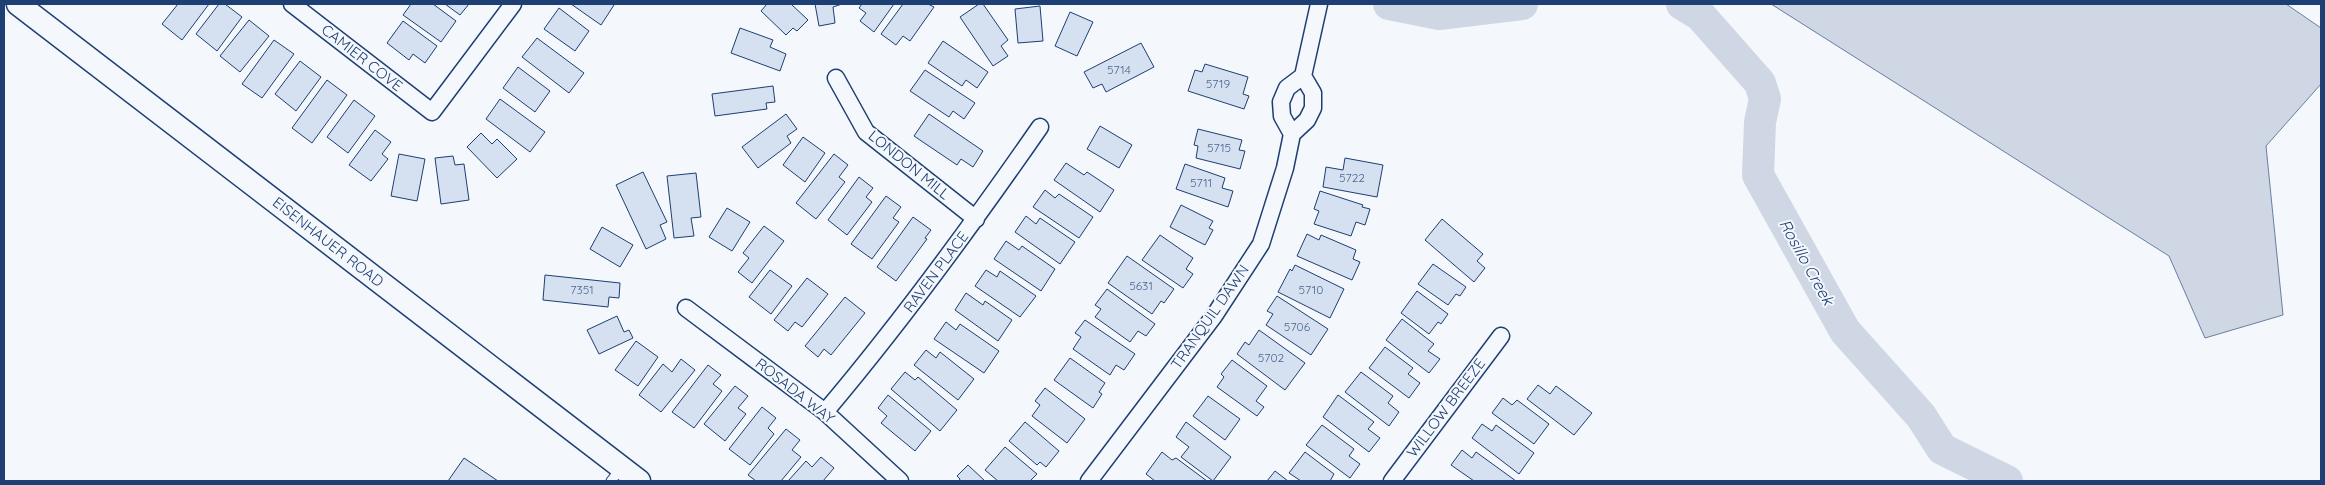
<svg xmlns="http://www.w3.org/2000/svg" width="2325" height="485" viewBox="0 0 2325 485" font-family="Quicksand,sans-serif">
  <rect width="100%" height="100%" fill="#f4f7fb"/>
  <path fill="#cfd7e4" stroke="#687fa3" d="M1771 4H2286L2321 28V84L2266 146 2283 315 2205 338 2169 256Z"/>
  <g fill="none" stroke-linecap="round" stroke-linejoin="round">
    <path stroke="#cfd7e4" stroke-width="32" d="M1389 4 1439 14 1522 4
      M1682 4 1700 15 1760 83 1765 99 1760 122 1758 175 1845 331 1921 416 1942 449 2007 481"/>
  </g>
  <path fill="#d5e0f0" stroke="#1d3f73" d="M178 4H209L182 40 162 24Z
    M219 4H225L242 17 217 51 196 34Z
    M411 4H433L456 21 441 42 403 15Z
    M445 4H469L460 15Z
    M571 4H613L614 5 601 25Z
    M767 4H791L808 20 797 31 793 28 786 35 761 11Z
    M815 4H842L833 7 835 23 819 26Z
    M862 4H894L874 32 860 21 866 13 859 8Z
    M903 4H928L934 7 910 41 903 36 896 45 881 34Z
    M979 4H983L1008 40 1001 46 1008 56 993 66 960 17Z
    M1040 6 1043 41 1018 43 1015 9Z
    M559 8 589 31 575 51 544 29Z
    M1070 12 1093 22 1077 56 1055 46Z
    M249 20 269 36 240 72 220 56Z
    M403 21 437 46 425 63 413 54 409 60 387 43Z
    M740 28 773 40 770 47 786 54 780 71 731 53Z
    M537 38 584 73 569 93 522 57Z
    M274 40 294 54 262 98 242 84Z
    M943 41 988 72 977 88 966 80 962 86 928 63Z
    M1141 43 1154 67 1106 92 1102 84 1093 88 1084 72Z
    M300 61 321 77 296 111 275 94Z
    M1205 64 1248 77 1243 94 1249 96 1244 109 1188 91 1195 70 1202 72Z
    M518 67 550 91 535 112 503 88Z
    M925 70 975 103 964 119 953 111 949 117 910 91Z
    M327 80 347 95 312 143 292 128Z
    M773 86 775 102 766 103 767 109 715 116 712 94Z
    M500 99 545 132 530 152 486 119Z
    M354 100 375 116 348 153 327 137Z
    M786 114 797 129 787 136 791 143 758 168 742 147Z
    M929 114 983 151 973 167 961 159 957 165 914 136Z
    M1100 126 1132 145 1119 168 1087 149Z
    M1198 129 1242 140 1239 150 1245 151 1240 169 1196 158 1198 146 1194 145Z
    M375 130 391 142 382 154 388 159 371 181 349 165Z
    M481 133 492 144 497 139 517 159 497 178 467 147Z
    M803 137 825 153 805 182 783 165Z
    M399 154 425 159 417 201 391 196Z
    M834 154 848 165 839 177 845 182 816 219 796 203Z
    M453 156 455 165 464 164 469 200 441 204 435 158Z
    M1345 158 1383 165 1377 197 1323 187 1326 167 1343 170Z
    M1066 163 1084 175 1087 172 1114 190 1100 212 1054 180Z
    M1185 164 1225 178 1222 188 1233 191 1228 207 1176 189Z
    M643 172 667 222 660 225 666 239 646 249 616 185Z
    M696 173 701 217 691 218 694 236 674 238 667 176Z
    M859 177 873 188 866 197 872 202 847 235 828 220Z
    M1045 190 1055 198 1059 194 1093 217 1079 238 1033 207Z
    M1320 191 1363 205 1362 207 1370 209 1365 225 1356 222 1351 236 1314 224 1319 211 1314 209Z
    M886 196 901 207 893 218 899 222 872 259 851 244Z
    M1181 205 1213 221 1209 228 1213 230 1205 245 1170 227Z
    M727 208 750 222 732 251 709 237Z
    M1026 216 1036 224 1040 218 1075 242 1060 264 1015 232Z
    M913 217 931 230 925 238 927 239 896 281 877 267Z
    M1442 219 1483 254 1477 261 1485 268 1474 282 1425 240Z
    M764 226 784 241 752 283 738 272 749 258 743 253Z
    M602 227 633 245 620 267 590 249Z
    M1307 234 1319 240 1321 235 1356 250 1353 259 1360 262 1352 280 1297 256Z
    M1160 235 1193 258 1186 269 1193 274 1183 288 1142 260Z
    M1006 241 1019 250 1022 246 1055 269 1041 291 994 259Z
    M1127 256 1174 289 1164 303 1161 301 1152 314 1108 283Z
    M1433 264 1466 287 1460 296 1456 294 1448 305 1418 284Z
    M1295 265 1344 289 1330 318 1278 292 1290 269 1292 271Z
    M770 270 792 286 771 314 749 297Z
    M986 270 997 277 1000 271 1036 296 1020 317 975 286Z
    M545 275 620 283 619 298 609 297 608 307 543 300Z
    M807 278 828 294 802 327 795 322 788 331 774 320Z
    M1107 289 1155 324 1146 336 1138 331 1130 342 1095 317 1101 309 1095 305Z
    M1417 291 1448 314 1441 324 1438 322 1429 334 1401 313Z
    M966 293 983 305 985 301 1012 320 998 341 955 310Z
    M1277 296 1328 329 1311 355 1266 325 1273 314 1267 311Z
    M845 297 865 313 831 355 824 349 818 357 805 346Z
    M617 316 624 332 629 330 633 338 599 354 587 330Z
    M1402 319 1434 344 1428 351 1440 359 1429 373 1386 340Z
    M1085 320 1135 354 1124 370 1116 365 1110 375 1073 349 1081 337 1075 333Z
    M946 322 956 330 960 324 999 351 984 373 934 339Z
    M1259 330 1305 363 1285 390 1237 354 1245 342 1249 345Z
    M636 341 658 357 638 386 615 370Z
    M1385 347 1413 368 1408 374 1420 383 1409 398 1369 368Z
    M926 350 936 358 940 352 974 379 958 400 914 365Z
    M1070 358 1105 383 1099 392 1102 394 1093 408 1054 380Z
    M681 359 695 370 661 412 639 395 663 364 672 372Z
    M1232 360 1267 386 1256 401 1264 407 1257 416 1217 387 1224 377 1221 374Z
    M708 365 721 375 713 384 722 391 694 428 672 412Z
    M905 372 915 380 918 377 957 410 940 431 891 389Z
    M1361 372 1393 396 1388 403 1399 412 1389 426 1345 392Z
    M1538 385 1550 394 1556 386 1592 413 1574 435 1527 399Z
    M735 386 748 396 738 408 746 414 725 441 704 424Z
    M1045 388 1085 419 1067 443 1032 416 1040 405 1035 401Z
    M888 395 931 431 915 451 881 423 887 416 878 408Z
    M1338 395 1374 422 1368 429 1380 438 1369 452 1323 417Z
    M1208 396 1240 419 1225 440 1193 416Z
    M1503 398 1512 405 1517 400 1549 424 1534 444 1492 413Z
    M762 407 776 418 768 428 774 434 750 465 729 449Z
    M1025 422 1059 451 1046 467 1040 462 1037 465 1009 441Z
    M1186 422 1231 457 1213 481 1181 457 1189 447 1176 437Z
    M1482 424 1492 431 1496 425 1534 453 1519 474 1472 438Z
    M1322 425 1354 449 1349 456 1360 464 1350 478 1306 445Z
    M786 429 800 440 792 450 801 457 781 481H756L748 475Z
    M1005 447 1037 474 1030 481H998L985 470Z
    M1462 450 1472 458 1476 452 1516 481H1474L1451 465Z
    M1162 452 1172 460 1176 458 1207 481H1155L1146 474Z
    M1305 452 1334 474 1330 481H1301L1289 473Z
    M821 457 834 468 823 481H788L806 461 812 467Z
    M464 458 498 481H448Z
    M968 465 985 481H959L960 479 957 476Z
    M1275 471 1288 481H1267Z"/>
  <g fill="none" stroke-linecap="round" stroke-linejoin="round">
    <g stroke="#1d3f73" stroke-width="11">
      <path id="lane" d="M611 481 621 468"/>
    </g>
    <g stroke="#1d3f73" stroke-width="19">
      <path id="street" d="M292 4 432 112 513 4
        M836 78 866 132 976 219
        M1292 134 1282 116 1281 102 1287 88 1303 76 1319 4
        M686 308 825 412 900 481
        M825 412C902 321 972 225 1040 127
        M1089 481 1214 316 1261 244 1285 168 1292 134 1307 120 1313 108V93L1303 76
        M1392 481 1501 336"/>
    </g>
    <g stroke="#1d3f73" stroke-width="25">
      <path id="secondary" d="M18 4 639 481"/>
    </g>
    <use href="#lane" stroke="#f4f7fb" stroke-width="9"/>
    <use href="#street" stroke="#f4f7fb" stroke-width="16"/>
    <use href="#secondary" stroke="#f4f7fb" stroke-width="22"/>
  </g>
  <g text-anchor="middle" stroke-width="4" stroke-linejoin="round" paint-order="stroke">
    <g font-size="12" fill="#4b6792">
      <text x="1119" y="74">5714</text>
      <text x="1218" y="88">5719</text>
      <text x="1219" y="152">5715</text>
      <text x="1352" y="182">5722</text>
      <text x="1201" y="187">5711</text>
      <text x="1141" y="290">5631</text>
      <text x="582" y="294">7351</text>
      <text x="1311" y="294">5710</text>
      <text x="1297" y="331">5706</text>
      <text x="1271" y="362">5702</text>
    </g>
    <g font-size="15" fill="#1d3f73" stroke="#f4f7fb">
      <text transform="translate(362 58) rotate(38)" y="5">CAMIER COVE</text>
      <text transform="translate(909 165) rotate(39)" y="5">LONDON MILL</text>
      <text transform="translate(328 242) rotate(38)" y="5">EISENHAUER ROAD</text>
      <text transform="translate(936 272) rotate(-53)" y="5">RAVEN PLACE</text>
      <text transform="translate(1210 317) rotate(-55)" y="5">TRANQUIL DAWN</text>
      <text transform="translate(795 391) rotate(38)" y="5">ROSADA WAY</text>
      <text transform="translate(1446 408) rotate(-53)" y="5">WILLOW BREEZE</text>
    </g>
    <g font-size="16" font-style="italic" fill="#1d3f73" stroke="#f4f7fb">
      <text transform="translate(1807 262) rotate(61)" y="6">Rosillo Creek</text>
    </g>
  </g>
  <rect width="2325" height="485" fill="none" stroke="#1d3f73" stroke-width="10"/>
</svg>
